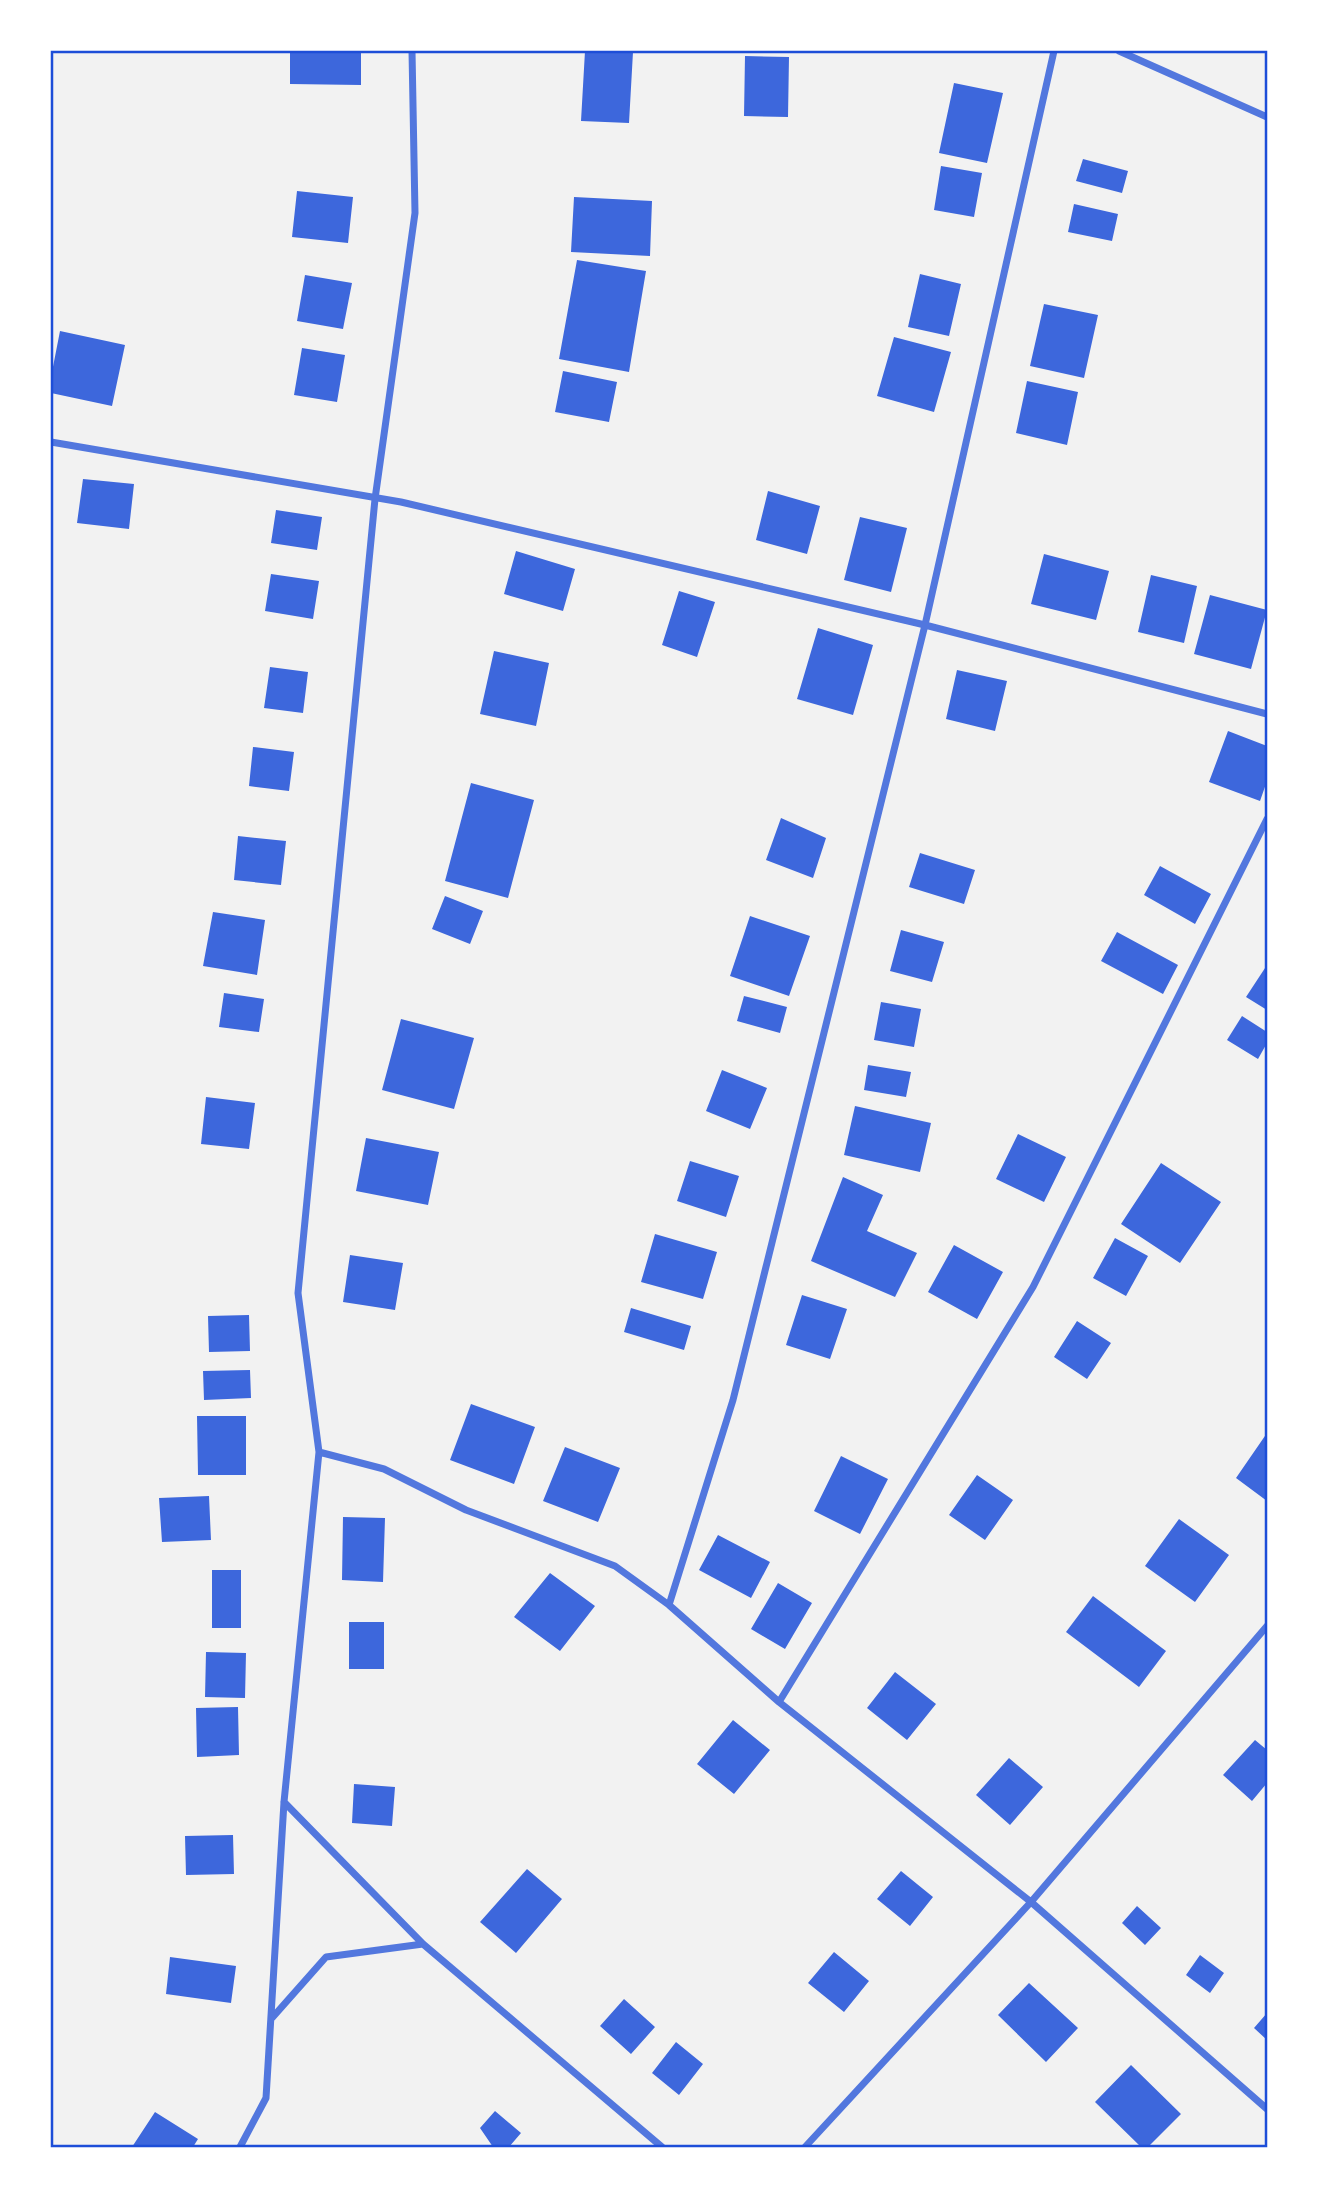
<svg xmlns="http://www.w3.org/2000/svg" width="1318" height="2198" viewBox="0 0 1318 2198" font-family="'Roboto Condensed',sans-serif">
  <rect width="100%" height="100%" fill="#f2f2f2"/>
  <path fill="#3d67dc" d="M290 51H361V85L290 84Z
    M585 51 633 52 629 123 581 121Z
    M745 56 789 57 788 117 744 116Z
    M954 83 1003 93 987 163 939 153Z
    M1083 159 1128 171 1122 193 1076 181Z
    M941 166 982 173 974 217 934 210Z
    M297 191 353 197 348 243 292 237Z
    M574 197 652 201 650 256 571 252Z
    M1074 204 1118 214 1112 241 1068 232Z
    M577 260 646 271 629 372 559 359Z
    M920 274 961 284 949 336 908 327Z
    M305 275 352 283 343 329 297 321Z
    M1044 304 1098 315 1084 378 1030 366Z
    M60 331 125 345 112 406 51 393V377Z
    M894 337 951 352 934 412 877 396Z
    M302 348 345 355 337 402 294 395Z
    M563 371 617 382 609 422 555 412Z
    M1027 381 1078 392 1067 445 1016 433Z
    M83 479 134 484 129 529 77 523Z
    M768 491 820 506 807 554 756 540Z
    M276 510 322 517 317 550 271 543Z
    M860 517 907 528 891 592 844 580Z
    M516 551 575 569 563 611 504 594Z
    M1044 554 1109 571 1096 620 1031 604Z
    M271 574 319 581 313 619 265 611Z
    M1151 575 1197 586 1184 643 1138 632Z
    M679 591 715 602 697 657 662 645Z
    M1210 595 1267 610 1251 669 1194 654Z
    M818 628 873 645 853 715 797 699Z
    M494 651 549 663 536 726 480 714Z
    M270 667 308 672 303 713 264 708Z
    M957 670 1007 681 995 731 946 719Z
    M1228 731 1267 746V781L1260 801 1209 782Z
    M253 747 294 752 289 791 249 786Z
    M471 783 534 800 508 898 445 881Z
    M781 818 826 838 813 878 766 860Z
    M238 836 286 841 281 885 234 880Z
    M920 853 975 870 964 904 909 887Z
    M1160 866 1211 894 1195 924 1144 895Z
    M445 896 483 911 470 944 432 929Z
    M213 912 265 920 257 975 203 966Z
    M750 916 810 936 789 996 730 976Z
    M901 930 944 942 932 982 890 971Z
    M1117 932 1178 965 1163 994 1101 961Z
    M1267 965V1010L1246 997Z
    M224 993 264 999 259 1032 219 1027Z
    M744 996 787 1007 780 1033 737 1021Z
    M881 1002 921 1009 914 1047 874 1040Z
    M1242 1016 1267 1032V1043L1258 1059 1227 1040Z
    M401 1019 474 1038 454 1109 382 1090Z
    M868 1065 911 1072 906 1097 864 1090Z
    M722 1070 767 1088 750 1129 706 1111Z
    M206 1097 255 1103 249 1149 201 1144Z
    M855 1106 931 1123 920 1172 844 1155Z
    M1018 1134 1066 1157 1044 1202 996 1179Z
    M366 1138 439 1152 428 1205 356 1191Z
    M690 1161 739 1176 726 1217 677 1201Z
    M1161 1163 1221 1202 1180 1263 1121 1224Z
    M843 1177 883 1195 867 1231 917 1253 895 1297 811 1261Z
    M655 1234 717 1252 703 1299 641 1282Z
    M1115 1238 1148 1256 1126 1296 1093 1278Z
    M954 1245 1003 1272 977 1319 928 1292Z
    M350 1255 403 1263 395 1310 343 1302Z
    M802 1295 847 1309 830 1359 786 1345Z
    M631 1308 691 1326 684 1350 624 1332Z
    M249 1315 250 1351 209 1352 208 1316Z
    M1077 1321 1111 1343 1087 1379 1054 1357Z
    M250 1370 251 1398 204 1400 203 1371Z
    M471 1404 535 1427 514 1484 450 1460Z
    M197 1416H246V1475H198Z
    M1267 1433V1501L1236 1478Z
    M565 1447 620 1468 598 1522 543 1501Z
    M841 1456 888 1479 860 1534 814 1511Z
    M977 1475 1013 1500 985 1540 949 1515Z
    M209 1496 211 1540 162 1542 159 1498Z
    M343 1517 385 1518 383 1582 342 1580Z
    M1179 1519 1229 1555 1195 1602 1145 1566Z
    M718 1535 770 1562 751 1598 699 1570Z
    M212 1570H241V1628H212Z
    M550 1573 595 1606 560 1651 514 1617Z
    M778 1583 812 1603 785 1649 751 1629Z
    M1093 1596 1166 1651 1139 1687 1066 1632Z
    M349 1622H384V1669H349Z
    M206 1652 246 1653 245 1698 205 1697Z
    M895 1672 936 1704 907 1740 867 1708Z
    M238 1707 239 1755 197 1757 196 1708Z
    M733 1720 770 1750 734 1794 697 1764Z
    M1255 1740 1267 1750V1783L1252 1801 1223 1775Z
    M1009 1758 1043 1787 1010 1825 976 1795Z
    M354 1784 395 1787 392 1826 352 1823Z
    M233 1835 234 1874 186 1875 185 1836Z
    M527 1869 562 1899 516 1953 480 1922Z
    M901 1871 933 1897 910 1926 877 1899Z
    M1137 1906 1161 1928 1145 1945 1122 1923Z
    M834 1952 869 1981 844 2012 808 1983Z
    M1200 1955 1224 1973 1210 1993 1186 1975Z
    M170 1957 236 1966 231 2003 166 1994Z
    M1029 1983 1078 2028 1046 2062 998 2015Z
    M624 1999 655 2027 631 2054 600 2026Z
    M1267 2013V2040L1254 2028Z
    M676 2042 703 2064 679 2095 652 2073Z
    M1131 2065 1181 2114 1148 2147H1141L1095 2102Z
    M495 2111 521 2133 509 2147H493L480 2128Z
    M155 2112 198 2139 193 2147H132Z"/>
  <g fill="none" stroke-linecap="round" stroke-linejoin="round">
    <path stroke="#5277de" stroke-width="7" d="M1119 51 1267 117
      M51 442 401 502 925 625 1267 714
      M319 1452 384 1469 466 1510 615 1566 669 1605 779 1702 1031 1902 1267 2109
      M669 1605 733 1400 925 625 1054 51
      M779 1702 1033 1287 1267 819
      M284 1802 423 1944 662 2147
      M272 2018 326 1957 423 1944
      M240 2147 266 2098 284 1802 319 1452 298 1293 375 499 415 213 412 51
      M805 2147 1031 1902 1267 1626"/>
  </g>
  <rect width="1318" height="2198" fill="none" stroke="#ffffff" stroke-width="105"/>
  <rect x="52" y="52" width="1214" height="2094" fill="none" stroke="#1d4ed8" stroke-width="2.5"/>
</svg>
